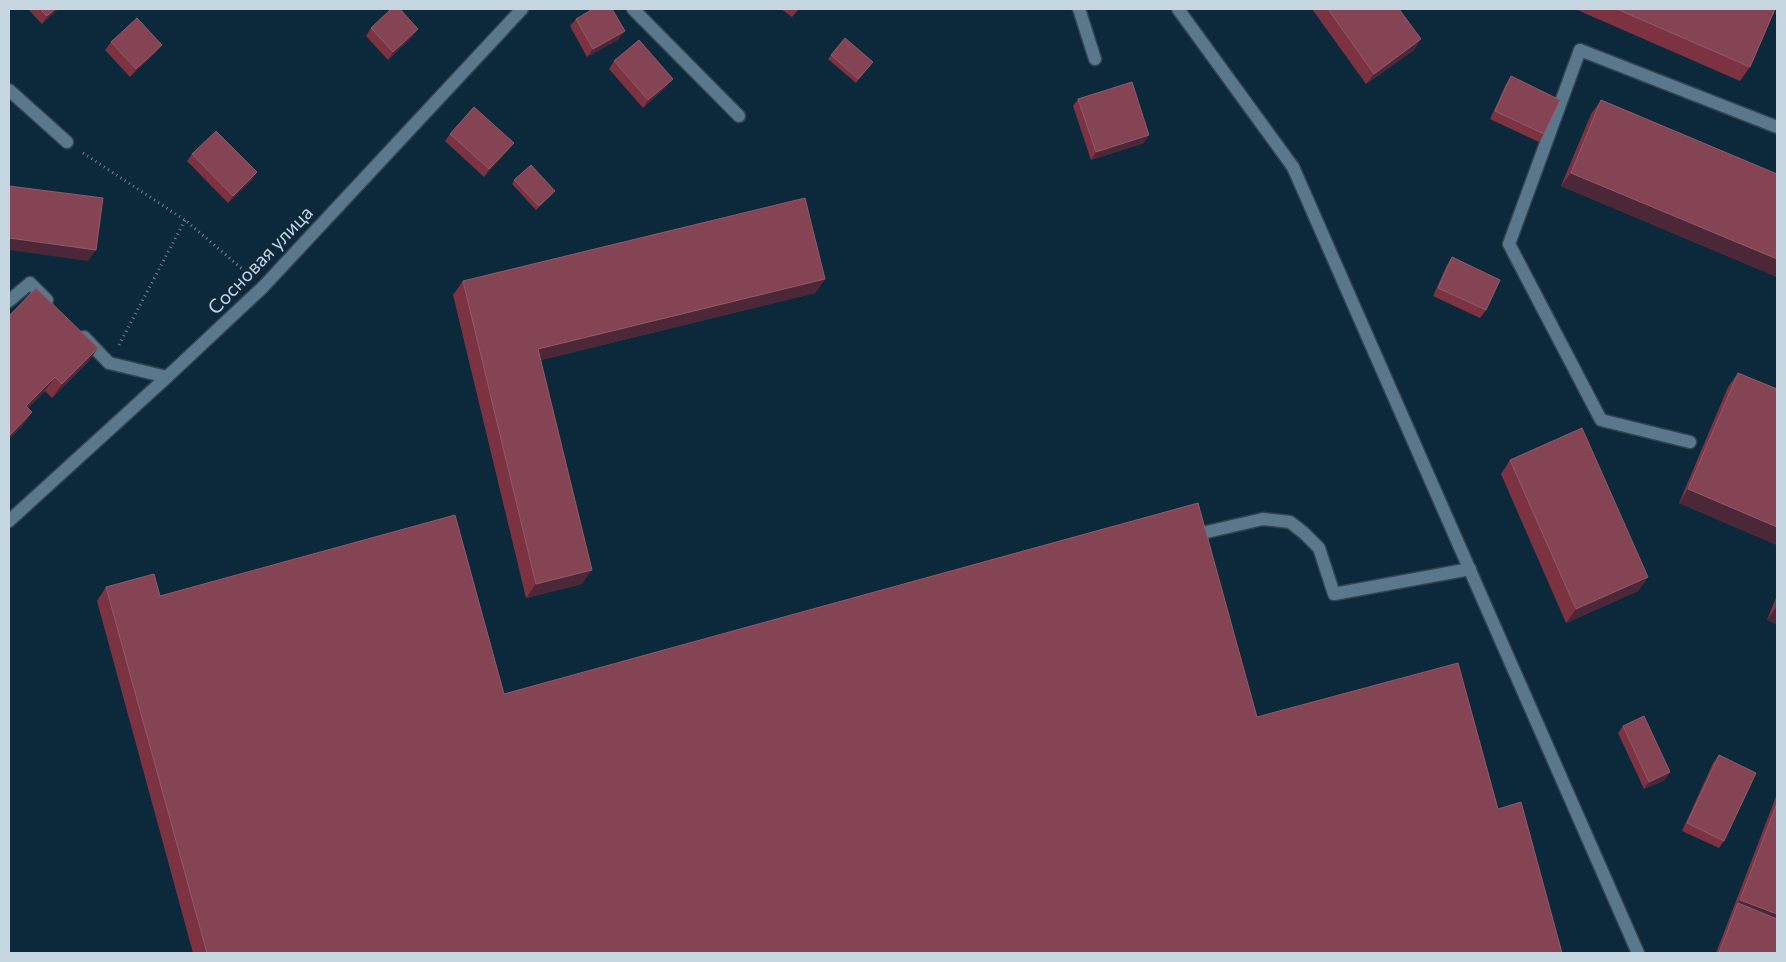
<svg xmlns="http://www.w3.org/2000/svg" width="1786" height="962" viewBox="0 0 1786 962" font-family="Commissioner,sans-serif">
  <rect width="100%" height="100%" fill="#0b293a"/>
  <g fill="none" stroke-linecap="round" stroke-linejoin="round">
    <g stroke="#334450" stroke-width="15">
      <path id="service" d="M1079 9 1095 59
        M9 90 67 142
        M9 301 30 283 47 300
        M84 337 109 363 167 377
        M1690 442 1601 420 1509 244 1580 50 1777 127
        M1202 533 1263 519 1290 522 1304 533 1319 548 1334 594 1470 569"/>
    </g>
    <g stroke="#334450" stroke-width="15">
      <path id="minor" d="M633 9 739 116
        M9 521 167 377 263 287 522 9"/>
    </g>
    <g stroke="#334450" stroke-width="15">
      <path id="tertiary" d="M1178 9 1293 167 1638 953"/>
    </g>
    <path stroke="#6f8694" stroke-width="3" stroke-dasharray="1 4" stroke-linecap="butt" d="M83 153 185 220 247 273
      M119 345 185 220"/>
    <use href="#service" stroke="#5a788c" stroke-width="12"/>
    <use href="#minor" stroke="#5a788c" stroke-width="12"/>
    <use href="#tertiary" stroke="#5a788c" stroke-width="12"/>
  </g>
  <path fill="#7d3242" d="M28 9H58L42 24Z
    M781 9H799L792 17Z
    M1312 9H1399L1414 50 1366 84Z
    M1575 9H1775L1750 67 1740 81Z
    M576 19 619 39 587 57 570 26Z
    M371 28 413 36 388 60 366 36Z
    M111 42 156 52 130 77 105 50Z
    M831 55 873 62 856 83 828 59Z
    M614 61 667 86 643 108 609 69Z
    M1511 76 1544 134 1539 142 1490 119 1506 84Z
    M1078 99 1144 143 1091 160 1073 106Z
    M1601 100 1777 174V277L1561 186 1591 114Z
    M450 134 514 143 508 150 484 177 445 141Z
    M192 154 252 180 228 203 187 161Z
    M514 180 555 191 536 210 512 184Z
    M1452 257 1486 310 1480 318 1433 296 1447 265Z
    M825 279 815 293 541 360 582 584 526 598 453 295 463 281Z
    M9 316 98 348 88 362 52 398 45 391 28 408 32 412 22 426 9 439Z
    M1738 373 1777 389V545L1679 503 1728 387Z
    M1510 460 1648 577 1638 591 1566 623 1501 474Z
    M106 587 160 596 504 694 1257 717 1498 809 1562 953H193L97 601Z
    M1777 595V624L1767 620Z
    M1623 726 1665 780 1644 789 1618 733Z
    M1719 755 1724 841 1719 848 1682 831 1713 763Z
    M1777 794V953H1716Z"/>
  <path fill="#4c2738" d="M55 9H58L42 24 47 16Z
    M418 29 413 36 388 60 393 52Z
    M625 31 619 39 587 57 593 49Z
    M1421 39 1414 50 1366 84 1374 74Z
    M162 45 156 52 130 77 136 69Z
    M673 79 667 86 643 108 648 100Z
    M1149 135 1144 143 1091 160 1096 152Z
    M514 143 508 150 484 177 489 169Z
    M257 172 252 180 228 203 233 196Z
    M1571 173 1777 259V277L1561 186Z
    M9 238 96 250 88 261 9 250Z
    M825 279 815 293 529 363 538 349Z
    M98 348 88 362 52 398 62 384Z
    M55 377 45 391 16 420 26 406Z
    M32 412 22 426 9 439V436Z
    M1688 489 1777 527V545L1679 503Z
    M592 570 582 584 526 598 536 584Z
    M1648 577 1638 591 1566 623 1576 609Z
    M1777 606V624L1767 620Z
    M1670 772 1665 780 1644 789 1649 782Z
    M1740 900 1777 914V928L1738 903Z"/>
  <path fill="#844453" stroke="#8f5b69" d="M40 9H55L47 16Z
    M391 9H400L418 29 393 52 371 28Z
    M593 9H612L625 31 593 49 576 19Z
    M1328 9H1399L1421 39 1374 74Z
    M1617 9H1775L1750 67Z
    M137 18 162 45 136 69 111 42Z
    M845 38 873 62 858 79 831 55Z
    M639 40 673 79 648 100 614 61Z
    M1511 76 1560 100 1544 134 1495 111Z
    M1132 82 1149 135 1096 152 1078 99Z
    M1601 100 1777 174V259L1571 173Z
    M474 107 514 143 489 169 450 134Z
    M216 131 257 172 233 196 192 154Z
    M531 165 555 191 539 206 514 180Z
    M9 186 103 198 96 250 9 238Z
    M805 198 825 279 538 349 592 570 536 584 463 281Z
    M1452 257 1500 280 1486 310 1438 288Z
    M36 288 98 348 62 384 55 377 26 406 32 412 9 436V316Z
    M1738 373 1777 389V527L1688 489Z
    M1582 428 1648 577 1576 609 1510 460Z
    M1198 503 1257 717 1458 663 1498 809 1521 802 1562 953H207L106 587 154 574 160 596 455 515 504 694Z
    M1644 716 1670 772 1649 782 1623 726Z
    M1719 755 1756 773 1724 841 1687 823Z
    M1777 803V914L1740 900Z
    M1738 903 1777 919V953H1719Z"/>
  <g text-anchor="middle" stroke-width="4" stroke-linejoin="round" paint-order="stroke">
    <g font-size="19" fill="#c6d6e1" stroke="#0b293a">
      <text transform="translate(260 260) rotate(-46)" y="7">Сосновая улица</text>
    </g>
  </g>
  <rect width="1786" height="962" fill="none" stroke="#c6d6e1" stroke-width="20"/>
</svg>
